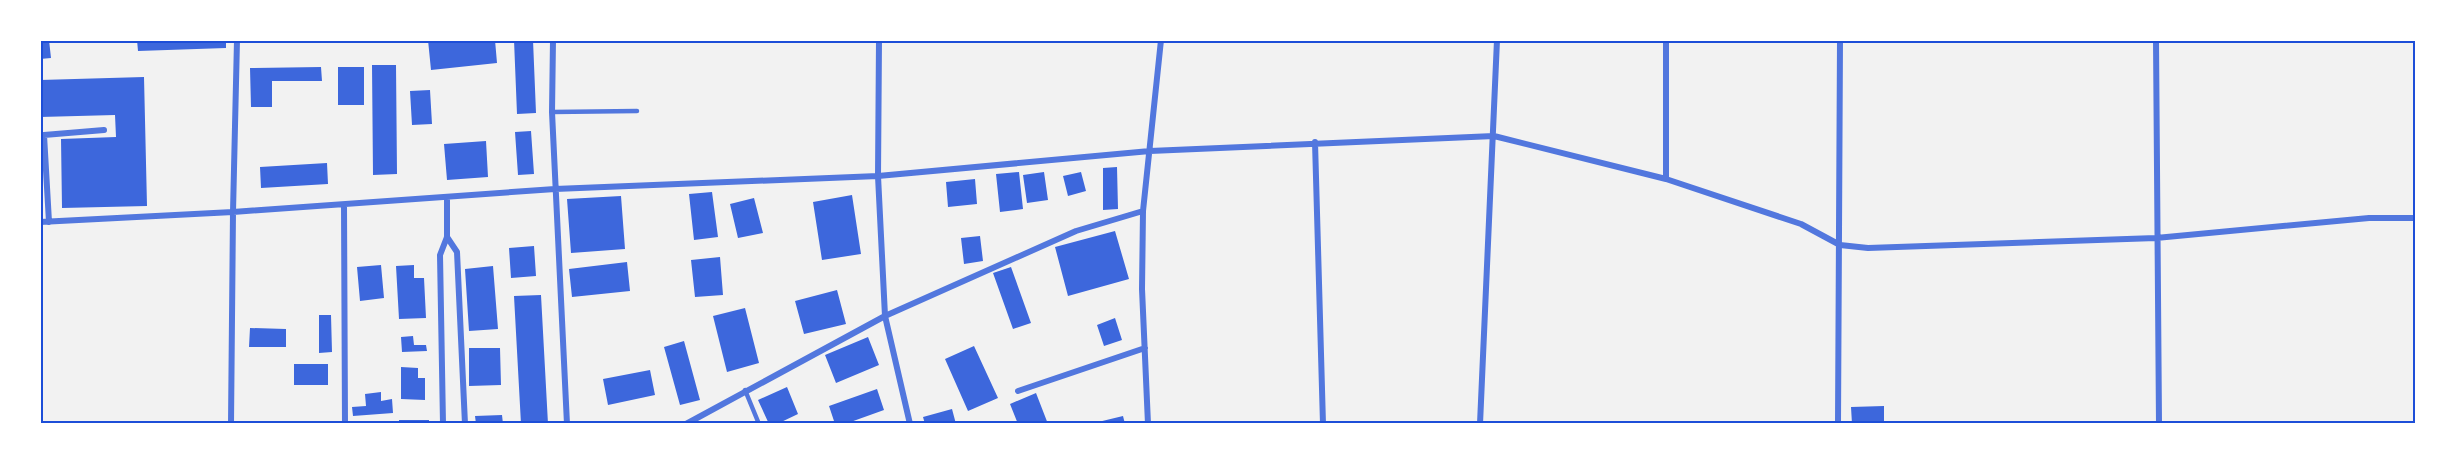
<svg xmlns="http://www.w3.org/2000/svg" width="2456" height="464" viewBox="0 0 2456 464" font-family="'Noto Serif',serif">
  <rect width="100%" height="100%" fill="#f2f2f2"/>
  <path fill="#3d67dc" d="M40 40H49L51 58 40 59Z
    M137 40H226V48L138 51Z
    M428 40H495L497 63 431 70Z
    M514 40H533L536 113 517 114Z
    M372 65H396L397 174 373 175Z
    M321 67 322 81H272V107H251L250 68Z
    M338 67H364V105H338Z
    M144 77 147 206 62 208 61 139 116 137 115 115 40 117V80Z
    M430 90 432 124 412 125 410 91Z
    M531 131 534 174 518 175 515 132Z
    M486 141 488 177 447 180 444 144Z
    M327 163 328 184 261 188 260 167Z
    M1117 167 1118 209 1103 210V168Z
    M1019 172 1023 209 1000 212 996 174Z
    M1044 172 1048 200 1027 203 1023 175Z
    M1081 172 1086 191 1068 196 1063 176Z
    M975 179 977 204 948 207 946 182Z
    M712 192 718 237 694 240 689 194Z
    M852 195 861 254 822 260 813 202Z
    M621 196 625 249 571 253 567 199Z
    M754 198 763 233 738 238 730 204Z
    M1115 231 1129 279 1068 296 1055 247Z
    M980 236 983 261 964 264 961 238Z
    M534 246 536 276 511 278 509 248Z
    M720 257 723 295 695 297 691 260Z
    M627 262 630 291 572 297 569 269Z
    M381 265 384 298 360 301 357 267Z
    M414 265V278H424L426 318 399 319 396 266Z
    M493 266 498 329 469 331 465 269Z
    M1011 267 1031 323 1013 329 993 273Z
    M837 290 846 324 804 334 795 301Z
    M541 295 548 424H521L514 296Z
    M745 308 759 363 727 372 713 316Z
    M319 315H331L332 352 319 353Z
    M1115 318 1122 340 1104 346 1097 325Z
    M250 328 286 329V347H249Z
    M413 336 414 345H426L427 351 402 352 401 337Z
    M868 337 879 365 836 383 825 355Z
    M684 341 700 400 680 405 664 347Z
    M974 346 998 398 968 411 945 359Z
    M469 348H500L501 385 469 386Z
    M294 364H328V385H294Z
    M401 367 418 368V378H425V400L401 399Z
    M650 370 655 395 608 405 603 379Z
    M787 387 798 414 777 424H769L758 400Z
    M877 389 884 410 845 424H835L829 406Z
    M381 392V401L392 399 393 413 353 416 352 407 366 406 365 394Z
    M1036 393 1048 424H1018L1010 404Z
    M1884 406V424H1852L1851 407Z
    M952 409 956 424H925L923 417Z
    M502 415 503 424H476L475 416Z
    M1123 416 1125 424H1095L1094 423Z
    M399 420H429V424H399Z"/>
  <g fill="none" stroke-linecap="round" stroke-linejoin="round">
    <path stroke="#5277de" stroke-width="4.5" d="M552 112 637 111
      M745 390 759 424"/>
    <path stroke="#5277de" stroke-width="6" d="M553 40 552 112 567 424
      M879 40 878 176 885 316 910 424
      M1666 40V179
      M2156 40 2159 424
      M1315 142 1323 424
      M344 205 345 424
      M40 222 233 212 555 189 878 176 1150 151 1494 136 1666 179 1801 224 1840 245 1868 248 2156 238 2369 218H2416
      M49 222 44 135 104 130
      M447 237 457 252 465 424
      M1018 391 1145 348
      M231 424 233 212 237 40
      M443 424 440 255 447 237V197
      M686 424 885 316 1076 231 1143 211
      M1148 424 1142 289 1143 211 1161 40
      M1480 424 1497 40
      M1838 424 1840 40"/>
  </g>
  <rect width="2456" height="464" fill="none" stroke="#ffffff" stroke-width="84"/>
  <rect x="42" y="42" width="2372" height="380" fill="none" stroke="#1d4ed8" stroke-width="2"/>
</svg>
